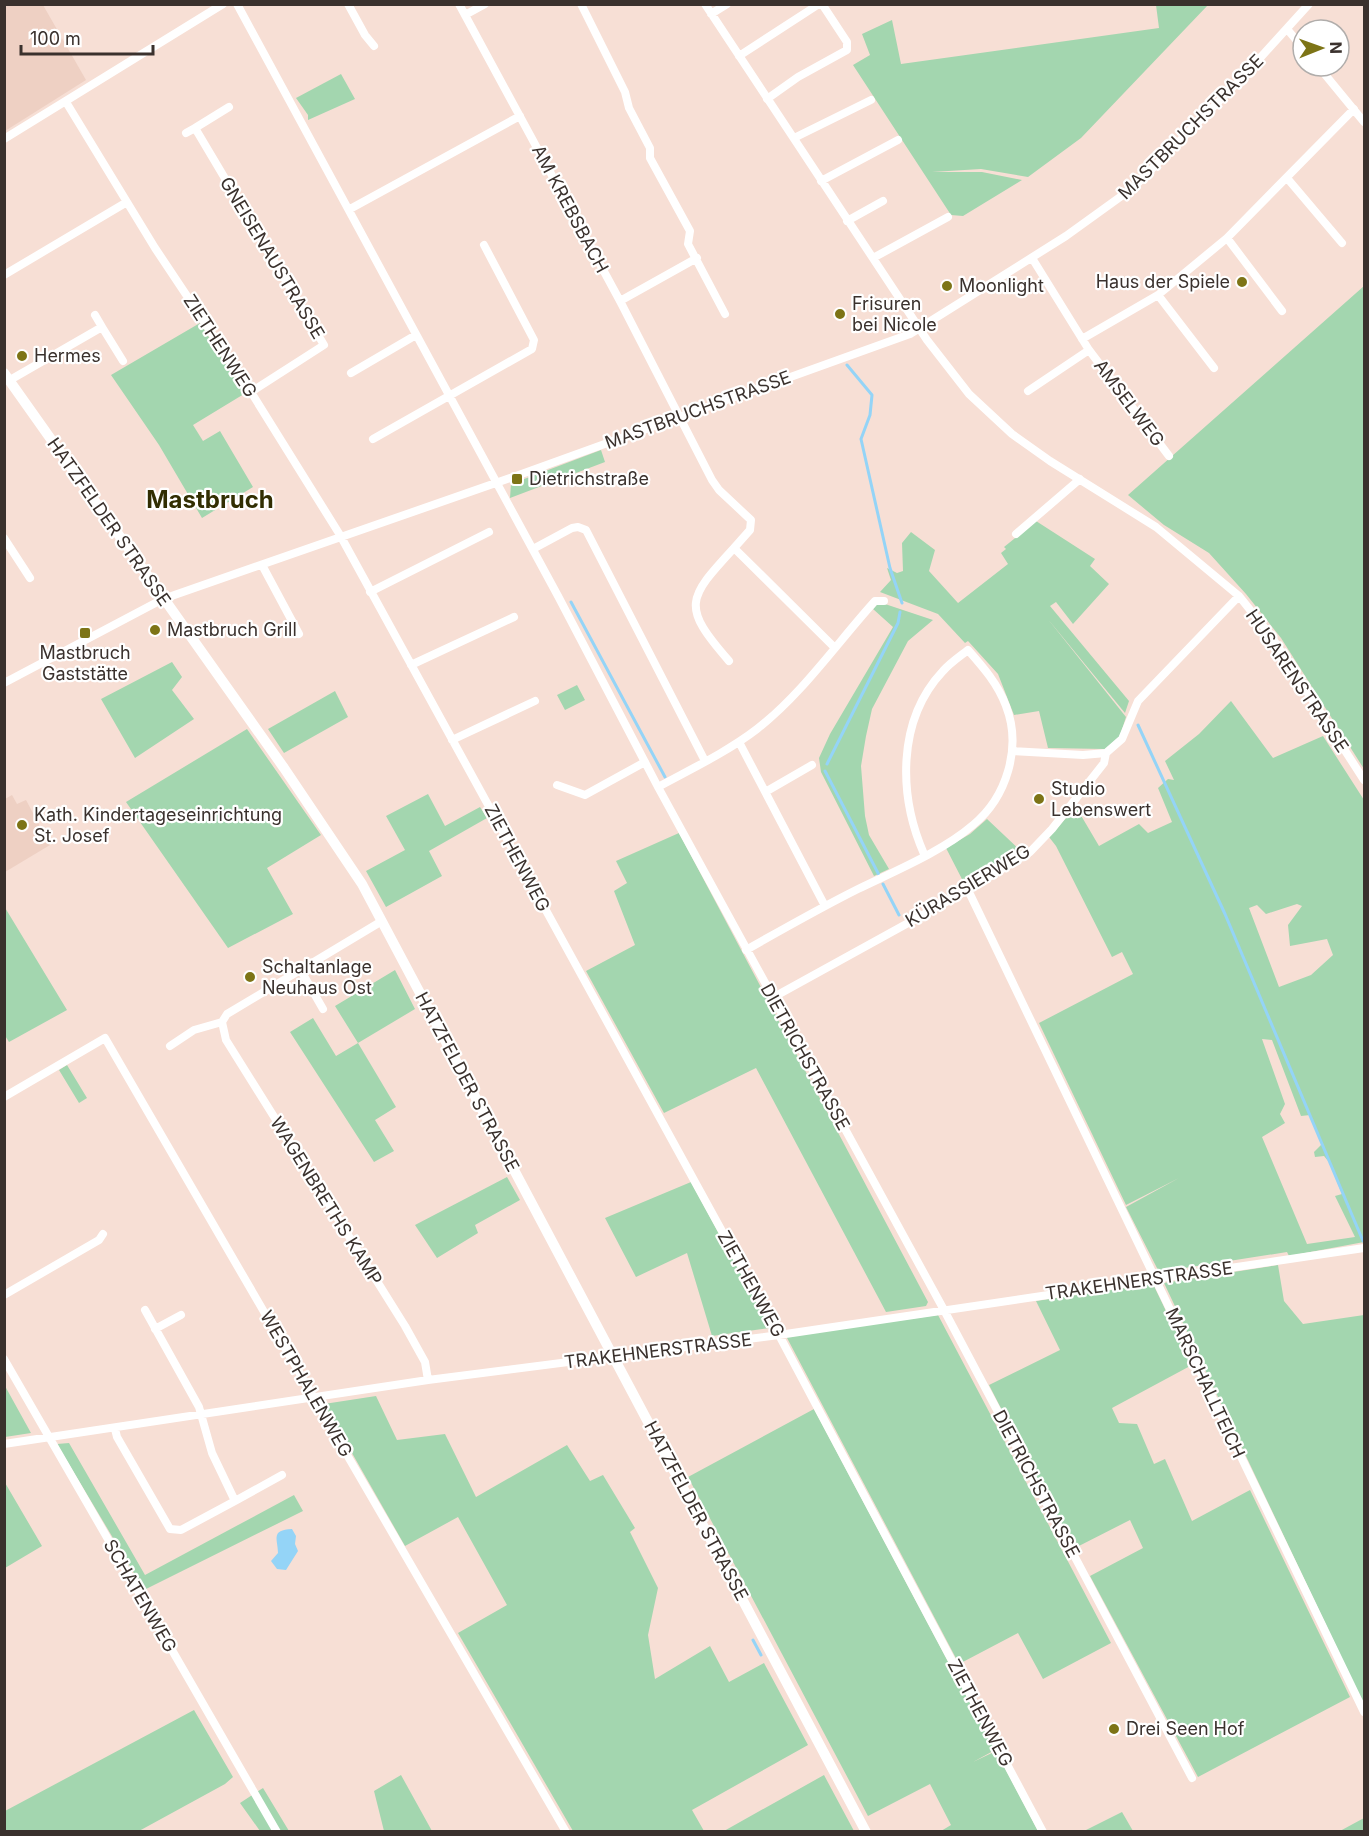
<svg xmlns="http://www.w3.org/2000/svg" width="1369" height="1836" viewBox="0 0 1369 1836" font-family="Inter,sans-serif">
  <rect width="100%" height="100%" fill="#f7dfd5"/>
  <path fill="#eed0c3" d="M4 5H43L86 80 5 131Z
    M12 795 17 804 26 800 50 845 5 872V799Z"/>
  <path fill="#a3d6af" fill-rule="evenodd" d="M1156 5H1208L1081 138 1028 177 981 169 932 172H982L1022 180 963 216 951 215 853 65 870 55 862 34 892 20 901 64 1159 28Z
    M341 74 355 99 308 120V115L296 98Z
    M1364 286V769L1281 638 1246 594 1209 553 1164 525 1128 495Z
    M200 323 244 394 193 425 203 441 220 431 253 487 202 518 159 445 111 375Z
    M601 450 605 462 510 498 511 484Z
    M1036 521 1095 559 1090 566 1109 584 1073 624 1056 602 1050 606 1129 701 1125 713 1047 618 1126 717 1120 736 1105 749 1048 748 1039 711 1014 715 998 674 968 641 965 643 938 614 880 592 891 580 887 568 897 573 903 571 902 543 911 532 935 550 929 571 958 603 1008 564 1001 553 1006 549 1004 547Z
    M879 602 933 620 908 641 872 709 866 736 861 766 865 816 869 835 889 869 874 876 821 772 819 758 830 734 893 627 873 609Z
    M172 662 182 677 172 690 194 719 135 758 101 699Z
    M577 685 585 700 565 710 557 695Z
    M335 691 348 717 284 753 268 729Z
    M1231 701 1273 758 1323 736 1364 800V1242L1289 1256 1287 1252 1159 1272 1126 1207 1179 1178 1126 1205 1039 1023 1133 974 1122 952 1112 957 1056 846 1049 837 1076 807 1099 846 1139 824 1148 833 1172 822 1158 788 1168 779 1174 780 1165 761 1199 734ZM1297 904 1302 906 1288 925 1290 946 1327 939 1333 955 1311 975 1279 987 1249 908 1257 905 1266 914ZM1262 1039 1272 1040 1301 1116 1310 1115 1322 1144 1314 1152 1315 1157 1324 1156 1329 1162 1342 1194 1335 1196 1355 1237 1307 1244 1262 1137 1285 1123 1280 1114 1285 1104Z
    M247 729 321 835 267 868 293 914 228 948 126 802Z
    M428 794 445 826 480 807 487 818 429 851 442 876 386 907 366 871 405 850 386 816Z
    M987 819 1021 851 964 883 946 848 970 834Z
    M679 833 928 1302 926 1306 886 1312 756 1068 664 1113 586 971 635 945 614 891 627 883 616 861Z
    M4 906 67 1010 9 1042 4 1034Z
    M395 970 415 1009 358 1043 396 1107 375 1120 394 1151 374 1162 290 1032 313 1018 336 1056 358 1043 335 1006Z
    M67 1065 87 1098 79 1103 59 1070Z
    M507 1177 520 1200 475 1225 478 1233 437 1258 415 1225Z
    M691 1182 770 1328 712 1336 687 1253 636 1277 605 1218Z
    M1278 1265 1284 1301 1303 1324 1364 1315V1705L1164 1283Z
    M1153 1284 1192 1365 1112 1408 1119 1423 1137 1424 1154 1464 1165 1459 1192 1521 1250 1490 1350 1697 1198 1777 1090 1576 1143 1548 1130 1520 1073 1549 989 1385 1060 1350 1036 1301Z
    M938 1315 1111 1643 1043 1679 1018 1633 959 1664 786 1336Z
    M4 1386H5L31 1433 5 1437Z
    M376 1396 397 1440 445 1434 476 1497 567 1445 590 1481 603 1475 635 1528 630 1532 658 1588 648 1635 655 1679 710 1646 729 1682 764 1663 808 1745 692 1810 704 1831H573L458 1633 507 1605 458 1517 405 1546 324 1404Z
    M814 1409 995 1750 973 1762 996 1751 1038 1831H941L951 1825 930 1784 868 1816 688 1477Z
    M69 1443 145 1575 294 1495 303 1511 144 1590 57 1444Z
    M4 1481 42 1546 5 1568H4Z
    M194 1710 233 1777 225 1784 139 1831H5V1811Z
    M401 1775 432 1831H384L374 1791Z
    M824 1775 854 1831H724Z
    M263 1788 289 1831H260L240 1803Z
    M1122 1812 1133 1831H1084Z
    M1364 1818V1831H1340Z"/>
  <path fill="#94d4f7" d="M292 1529 296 1536 295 1544 298 1551 286 1570 277 1569 271 1561 278 1553C278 1539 270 1530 292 1529Z"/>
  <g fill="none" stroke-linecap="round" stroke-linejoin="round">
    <path stroke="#94d4f7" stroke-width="3" d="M847 365 872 395 870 415 861 439 890 568 902 603
      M571 602 665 777
      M1138 725 1225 914 1363 1241
      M827 764 898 623 900 612
      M825 771 879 875
      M883 884 899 915
      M753 1640 761 1655"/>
    <path stroke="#fff" stroke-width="8" d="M237 4 558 596 658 787 944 1310 1192 1778
      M348 4 365 35 374 46
      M459 4 620 301 712 480 719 490 751 520 750 530 734 548 834 647
      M581 4 625 92 629 108 650 148V158L690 231 688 244 725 314
      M705 4 927 340 969 394 1012 434 1050 461 1156 527 1239 596 1271 636 1364 780
      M711 14 727 4
      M465 15 485 4
      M1287 29 1303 48
      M739 56 819 4
      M1318 66 1364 122
      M767 99 798 77 847 50V42L822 4
      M66 102 155 248 251 392 340 535 779 1335 1043 1832
      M229 107 195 128 324 345 251 392
      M186 133 195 128
      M794 138 871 100
      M4 139 223 4
      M1287 178 1342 243
      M821 181 898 140
      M350 209 520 116
      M847 221 883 201
      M1227 238 1282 311
      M873 258 948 217
      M1032 258 1089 350 1169 456
      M4 275 127 202
      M1158 295 1214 368
      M620 301 697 258
      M95 315 102 327
      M1082 339 1158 295 1227 238 1354 109
      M351 373 416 335
      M10 380 102 327 123 361
      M1028 391 1089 350
      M373 439 532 349 534 340 484 245
      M1016 534 1080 479
      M4 538 30 578
      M533 549 572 528 578 527 586 530 705 761
      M262 565 299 634
      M370 592 489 532
      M729 661C681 606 687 599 734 548
      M411 665 514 617
      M4 683 163 599 516 476 910 334 1066 236 1134 187 1241 79 1309 4
      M452 740 535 701
      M739 742 825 906
      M1012 751 1083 755 1106 753
      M557 785 585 795 645 762
      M658 787C691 769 727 752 757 729 802 694 837 643 875 601H884
      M767 791 812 765
      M968 890 1364 1712
      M382 921 227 1014 222 1022 226 1040 405 1326 425 1362 428 1380
      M746 950C783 929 820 908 858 889 895 871 943 851 973 825 1007 797 1022 747 1006 706 998 684 983 667 968 650 959 657 950 663 943 671 896 721 899 797 924 854
      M300 969 323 1009
      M772 998 968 890 1030 852 1052 829 1104 763 1106 753 1122 739 1138 701 1239 596
      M170 1046 194 1030 222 1022
      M4 1097 105 1038 566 1832
      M4 1295 99 1240 103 1234
      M155 1329 181 1315
      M4 1359 277 1832
      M115 1429 117 1437 170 1529 181 1530 235 1501 212 1453 199 1407 145 1310
      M4 1444 428 1380 779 1335 1364 1248
      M235 1501 282 1475"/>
    <path stroke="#fff" stroke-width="10" d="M4 373 284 768 362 884 866 1832"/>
  </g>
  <g fill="#7d7416" stroke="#fff" stroke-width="2">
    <circle cx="1242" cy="282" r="6"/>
    <circle cx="947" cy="286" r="6"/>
    <circle cx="840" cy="314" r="6"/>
    <circle cx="22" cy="356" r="6"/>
    <rect x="511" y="473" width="12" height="12" rx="3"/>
    <circle cx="155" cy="630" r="6"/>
    <rect x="79" y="627" width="12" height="12" rx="3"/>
    <circle cx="1039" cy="799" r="6"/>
    <circle cx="22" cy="825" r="6"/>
    <circle cx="250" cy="977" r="6"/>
    <circle cx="1114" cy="1729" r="6"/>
  </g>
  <g text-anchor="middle" stroke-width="4.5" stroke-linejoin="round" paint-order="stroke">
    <g font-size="18" fill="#3a312d" stroke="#fff">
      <text transform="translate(1191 127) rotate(-45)" y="6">MASTBRUCHSTRASSE</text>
      <text transform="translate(570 209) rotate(62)" y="6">AM KREBSBACH</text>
      <text transform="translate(272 258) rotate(59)" y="6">GNEISENAUSTRASSE</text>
      <text transform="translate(220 346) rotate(57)" y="6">ZIETHENWEG</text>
      <text transform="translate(1129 403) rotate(53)" y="6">AMSELWEG</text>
      <text transform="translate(698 410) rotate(-20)" y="6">MASTBRUCHSTRASSE</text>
      <text transform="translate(109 522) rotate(55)" y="6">HATZFELDER STRASSE</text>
      <text transform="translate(1297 681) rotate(56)" y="6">HUSARENSTRASSE</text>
      <text transform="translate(517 858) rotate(62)" y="6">ZIETHENWEG</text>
      <text transform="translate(968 886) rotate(-31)" y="6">KÜRASSIERWEG</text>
      <text transform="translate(805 1057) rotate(61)" y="6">DIETRICHSTRASSE</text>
      <text transform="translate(467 1082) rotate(62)" y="6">HATZFELDER STRASSE</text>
      <text transform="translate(326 1201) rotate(58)" y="6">WAGENBRETHS KAMP</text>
      <text transform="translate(1139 1281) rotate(-8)" y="6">TRAKEHNERSTRASSE</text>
      <text transform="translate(751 1284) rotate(61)" y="6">ZIETHENWEG</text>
      <text transform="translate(658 1351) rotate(-7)" y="6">TRAKEHNERSTRASSE</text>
      <text transform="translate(1205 1383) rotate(65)" y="6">MARSCHALLTEICH</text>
      <text transform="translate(306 1384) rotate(60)" y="6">WESTPHALENWEG</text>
      <text transform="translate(1036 1484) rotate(62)" y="6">DIETRICHSTRASSE</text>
      <text transform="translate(696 1511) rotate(62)" y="6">HATZFELDER STRASSE</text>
      <text transform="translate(140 1596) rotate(60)" y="6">SCHATENWEG</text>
      <text transform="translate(980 1713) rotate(62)" y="6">ZIETHENWEG</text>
    </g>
    <g font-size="18" fill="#3a312d" stroke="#fff" text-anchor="start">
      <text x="1230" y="288" text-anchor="end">Haus der Spiele</text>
      <text x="959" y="292">Moonlight</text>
      <text x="852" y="310">Frisuren<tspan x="852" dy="21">bei Nicole</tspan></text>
      <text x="34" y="362">Hermes</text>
      <text x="529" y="485">Dietrichstraße</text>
      <text x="167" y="636">Mastbruch Grill</text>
      <text x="85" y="659" text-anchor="middle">Mastbruch<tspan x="85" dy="21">Gaststätte</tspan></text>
      <text x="1051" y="795">Studio<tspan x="1051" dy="21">Lebenswert</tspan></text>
      <text x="34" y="821">Kath. Kindertageseinrichtung<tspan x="34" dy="21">St. Josef</tspan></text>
      <text x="262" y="973">Schaltanlage<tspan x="262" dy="21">Neuhaus Ost</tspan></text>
      <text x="1126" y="1735">Drei Seen Hof</text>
    </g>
    <g font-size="24" font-weight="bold" fill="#322e02" stroke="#fff">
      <text x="210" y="508">Mastbruch</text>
    </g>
  </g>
  <rect width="1369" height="1836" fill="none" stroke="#3a312d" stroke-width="12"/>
  <g transform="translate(1321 48) rotate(89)"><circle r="28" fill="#ffffff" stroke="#b0adab" stroke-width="1.5"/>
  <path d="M0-4.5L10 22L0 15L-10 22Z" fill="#7d7416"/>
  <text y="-9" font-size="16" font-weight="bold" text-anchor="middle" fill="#3a312d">N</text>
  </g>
  <path d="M21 45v9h132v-9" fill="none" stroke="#3a312d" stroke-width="3"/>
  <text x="30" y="45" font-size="18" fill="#3a312d" stroke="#ffffff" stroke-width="4.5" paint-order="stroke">100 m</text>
</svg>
